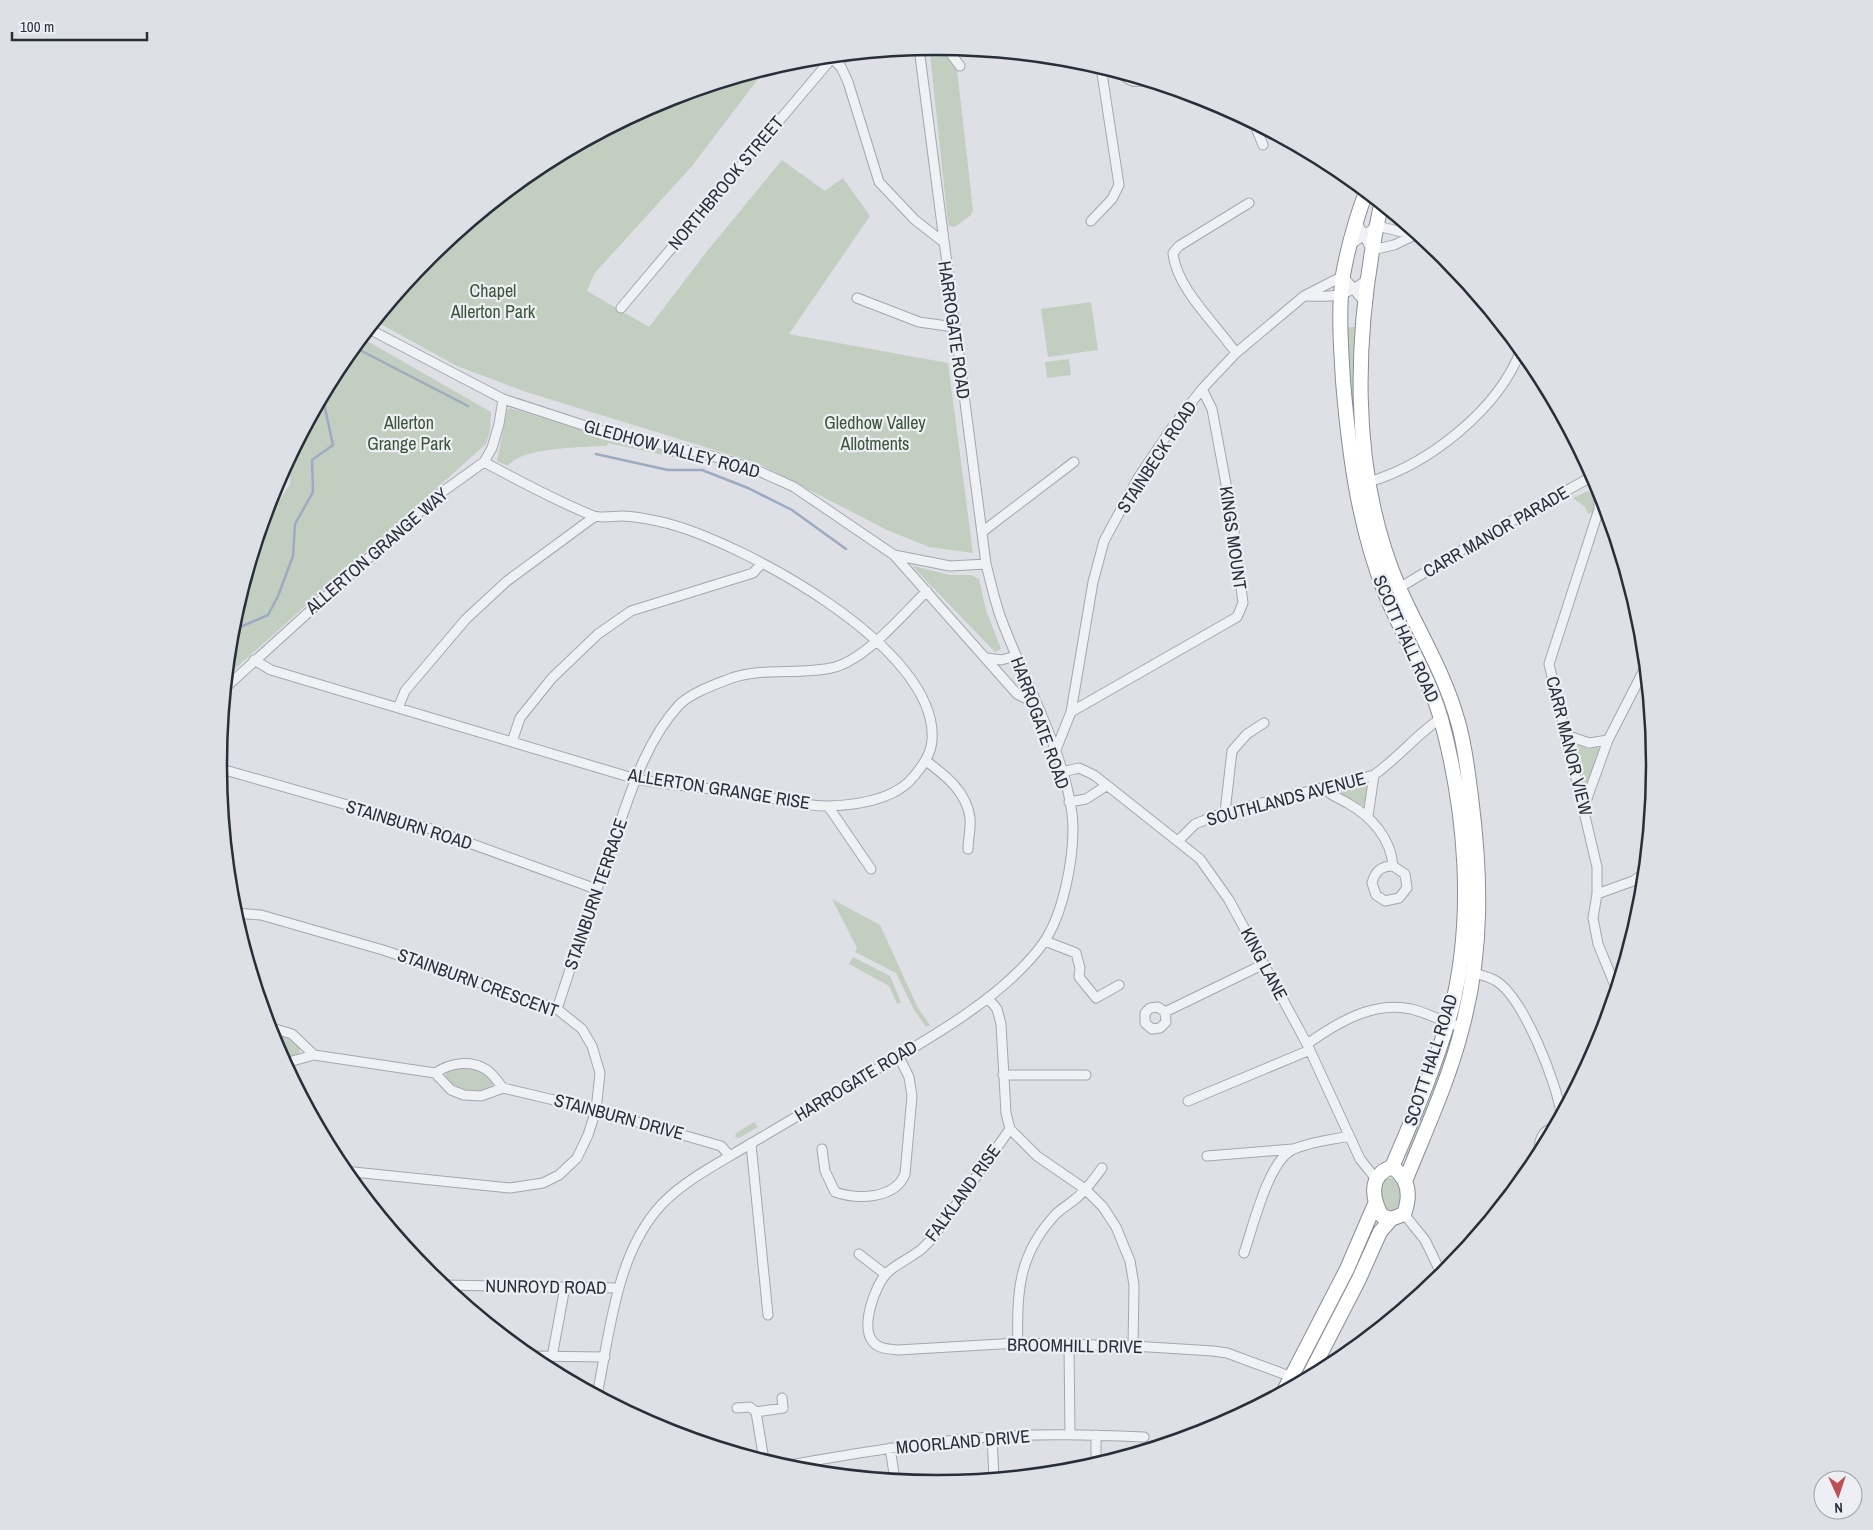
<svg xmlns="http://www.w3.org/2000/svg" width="1873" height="1530" viewBox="0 0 1873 1530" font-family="'Archivo Narrow',sans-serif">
  <rect width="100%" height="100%" fill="#dee0e6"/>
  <path fill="#c2cfc0" d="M933 48H939L957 69 973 210 971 215 955 227 949 226 948 223 930 54Z
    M765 70 692 166 594 274 587 291 649 327 708 250 782 160 825 191 843 178 870 216 789 334 948 363 973 553 929 547 887 530 757 463 523 391 457 366 375 321 428 257 444 248 450 239 537 167 662 101Z
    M1091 302 1098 350 1048 357 1041 309Z
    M1346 327H1356L1358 416 1352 417Z
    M362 338 491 412 490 430 486 444 226 677 232 624 261 529 290 484 291 454 339 365Z
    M1069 359 1071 375 1047 378 1045 362Z
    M510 408 612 439 706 460 704 464 608 443 607 446C586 447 520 447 508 466L497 461 507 410Z
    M1588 491C1595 497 1596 504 1594 512L1588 514 1585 507 1573 498Z
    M1382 562 1425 651 1449 713 1448 714 1429 668 1400 612Z
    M914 566 950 575H971L979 579 986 610 1001 649 995 652 913 567Z
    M1576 745 1588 749 1598 747 1600 752 1587 788H1582L1573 747Z
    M1368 785 1364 806 1337 793V791Z
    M832 899 880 925 918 1008 930 1025 926 1027 914 1010 896 973 855 952 857 948Z
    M853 957 890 976 901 1002 897 1004 889 986 849 964Z
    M270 1032 295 1040 300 1048 299 1055 283 1059Z
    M1450 1034 1454 1035 1445 1063 1408 1157 1403 1155Z
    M454 1069C468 1068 483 1069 492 1081L493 1086C478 1097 455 1091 445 1078L446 1071Z
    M754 1122 758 1127 739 1138 735 1137 736 1133Z
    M1387 1177 1397 1180 1401 1195 1400 1207 1390 1212 1386 1211 1378 1196V1183Z
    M1369 1231 1374 1233 1301 1381 1292 1386Z"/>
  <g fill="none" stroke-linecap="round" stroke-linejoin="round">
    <path stroke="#9dabc2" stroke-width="2.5" d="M354 347 468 406
      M596 454 668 470H702L748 488 792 510 846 549
      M231 631 268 615 278 596 293 556 295 524 313 492 312 460 333 445 324 404 339 366"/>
    <g stroke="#a4a7af" stroke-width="11">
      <path id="minor" d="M946 47 960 66
        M831 57 841 67 848 82 879 182 915 220 942 241
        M836 60 856 54
        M1122 74C1128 80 1135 84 1144 80
        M1254 123 1263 145
        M1091 221 1112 199 1119 185 1101 67
        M1356 221 1372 250 1394 245 1417 234
        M1350 245 1377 226 1415 235
        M1305 296C1331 297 1346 298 1367 279
        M857 298 919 322 954 327
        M621 308 832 58
        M369 329 503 399 595 429 712 456 752 468 794 487 894 555 1017 694 1035 703
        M1236 353C1217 325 1176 288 1173 253L1179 246 1249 203
        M1591 477 1599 498V509L1549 664 1597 867V894L1593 918 1598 944 1616 988
        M1369 482C1429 464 1498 410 1521 350
        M982 532 1074 462
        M894 555 950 566 986 564
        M1399 588 1497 529 1593 476
        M987 658 1001 660 1016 656
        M254 660 271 670 636 779C674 786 712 788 750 794 773 798 807 807 829 806 858 805 897 799 915 775 923 765 931 754 932 740 939 648 743 543 666 523 653 520 636 516 622 516 613 516 600 519 591 515 555 500 519 481 484 462
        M225 688 438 495 484 462 492 448 499 424 503 399
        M398 708 405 691 466 619 507 581 594 517
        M1071 712 1237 617 1243 603 1232 516 1212 409 1202 389
        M1566 735 1589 743 1608 740
        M512 742 520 718 552 678 598 634 631 611 753 573 762 563
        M1055 752 1071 712 1093 582 1104 541 1138 478 1171 429 1202 389 1236 353 1304 296 1343 276 1365 303
        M926 761C945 775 967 792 970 818 971 828 968 840 968 849
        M218 768 428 828 596 889
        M1062 772 1079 768 1094 775 1200 859 1229 900 1307 1044 1360 1159 1376 1179
        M1323 787C1330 796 1340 798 1349 804 1372 817 1391 839 1393 866 1381 866 1375 871 1372 883L1376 895 1385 901 1399 898 1407 888 1405 874 1393 866
        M1069 802 1086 799 1106 786
        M828 806 871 869
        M1584 807 1608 740 1646 666
        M1225 812 1232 751 1247 734 1264 723
        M1368 816 1374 775
        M1178 841 1195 824 1225 812 1374 775C1398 758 1416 735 1441 718
        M1597 894 1633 881 1645 873
        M234 913 261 915 383 950 557 1009 582 1029 592 1046 600 1073 596 1110 588 1135 577 1158 559 1175 543 1183 510 1188 344 1171
        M1045 941 1076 953 1080 968 1079 977 1096 998 1119 985
        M1474 973C1481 975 1490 977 1496 981 1523 997 1557 1083 1561 1114
        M988 998 997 1009 1001 1024 1006 1113 1010 1129 1037 1156 1085 1189 1103 1207 1116 1227 1130 1261 1134 1285 1133 1346
        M557 1009C576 951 595 894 615 837 631 791 646 741 679 705 691 693 714 685 729 679 761 667 798 675 831 668 865 661 902 615 927 591
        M1165 1012 1166 1022 1160 1028 1152 1029 1145 1023V1013L1150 1008 1158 1007 1165 1012 1264 964
        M269 1027 292 1034 314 1055
        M1307 1044C1337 1023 1372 1001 1411 1009 1428 1013 1445 1023 1462 1027
        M285 1063 314 1055 435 1073C450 1063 471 1059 487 1070 493 1074 498 1082 503 1088
        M435 1073 451 1090 464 1095 481 1096 503 1088 596 1110 721 1146 730 1156
        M1003 1075H1086
        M1188 1101 1310 1050
        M1010 1129 931 1240C926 1244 922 1250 916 1253 907 1260 896 1264 887 1273 875 1285 860 1327 873 1342 879 1349 889 1349 898 1350L1018 1343 1133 1346 1213 1351 1227 1353 1292 1377
        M751 1144 768 1315
        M822 1149 825 1171 835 1192C858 1200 895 1199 905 1174L912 1096 909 1077 899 1057
        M1540 1152C1537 1141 1543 1131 1554 1127
        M1207 1156 1293 1149
        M1404 1214 1425 1240 1442 1275
        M1244 1253C1253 1227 1268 1162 1292 1150 1308 1142 1331 1140 1349 1136
        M859 1254 885 1274
        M443 1285 619 1288
        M1018 1343C1016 1292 1019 1253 1056 1214 1061 1209 1068 1205 1074 1200 1085 1192 1094 1179 1102 1168
        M1069 1344 1070 1435
        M530 1356 605 1357
        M552 1357 565 1287
        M597 1395C610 1332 616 1253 662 1204 686 1179 721 1162 750 1144 790 1121 830 1096 870 1073 927 1040 1006 996 1044 942 1063 914 1073 862 1073 828 1072 767 1024 680 1002 621 995 603 991 583 986 564L919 48
        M737 1408 750 1407 756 1412
        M992 1437 994 1478
        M890 1448 895 1480
        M764 1460 756 1412 783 1408 782 1398
        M1096 1464V1435
        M783 1466C852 1454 921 1442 991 1437 1042 1433 1094 1435 1144 1437"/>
    </g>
    <g stroke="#878d9b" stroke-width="16">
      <path id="highway" d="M1366 192C1356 219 1348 247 1343 275 1338 310 1341 346 1343 381 1349 452 1358 523 1384 590 1401 634 1428 673 1441 719 1466 812 1475 917 1451 1011 1436 1065 1414 1116 1392 1167
        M1381 205C1354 328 1348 470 1399 588 1419 633 1445 674 1458 722 1465 746 1468 772 1471 797 1481 875 1483 950 1462 1028 1449 1080 1426 1129 1406 1179
        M1392 1167C1409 1178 1411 1195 1404 1214L1391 1219 1382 1216C1372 1199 1368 1175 1392 1167Z
        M1308 1378 1359 1279 1380 1232 1391 1219
        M1284 1391 1347 1269 1375 1204"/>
    </g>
    <use href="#minor" stroke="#f0f1f5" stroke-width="9"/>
    <use href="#highway" stroke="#fff" stroke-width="14"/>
  </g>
  <g text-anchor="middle" stroke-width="4.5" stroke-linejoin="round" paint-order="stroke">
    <g font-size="18" fill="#292e3b" stroke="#edeff4">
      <text transform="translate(726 183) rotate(-50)" y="6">NORTHBROOK STREET</text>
      <text transform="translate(954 330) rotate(82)" y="6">HARROGATE ROAD</text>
      <text transform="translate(672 449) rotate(15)" y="6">GLEDHOW VALLEY ROAD</text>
      <text transform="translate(1157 457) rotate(-57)" y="6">STAINBECK ROAD</text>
      <text transform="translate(1496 532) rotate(-30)" y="6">CARR MANOR PARADE</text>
      <text transform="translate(1233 538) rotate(82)" y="6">KINGS MOUNT</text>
      <text transform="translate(377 551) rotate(-41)" y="6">ALLERTON GRANGE WAY</text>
      <text transform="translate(1406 639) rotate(66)" y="6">SCOTT HALL ROAD</text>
      <text transform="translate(1040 723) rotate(70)" y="6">HARROGATE ROAD</text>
      <text transform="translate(1569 746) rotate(76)" y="6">CARR MANOR VIEW</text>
      <text transform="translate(719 789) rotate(9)" y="6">ALLERTON GRANGE RISE</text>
      <text transform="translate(1286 799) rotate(-15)" y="6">SOUTHLANDS AVENUE</text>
      <text transform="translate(409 825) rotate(17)" y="6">STAINBURN ROAD</text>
      <text transform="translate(596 894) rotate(-71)" y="6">STAINBURN TERRACE</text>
      <text transform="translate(1264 964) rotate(62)" y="6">KING LANE</text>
      <text transform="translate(478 983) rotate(20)" y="6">STAINBURN CRESCENT</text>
      <text transform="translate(1431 1060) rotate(-72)" y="6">SCOTT HALL ROAD</text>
      <text transform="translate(856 1081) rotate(-31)" y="6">HARROGATE ROAD</text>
      <text transform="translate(619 1117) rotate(15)" y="6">STAINBURN DRIVE</text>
      <text transform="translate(963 1193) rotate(-54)" y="6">FALKLAND RISE</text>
      <text transform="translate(546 1287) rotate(1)" y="6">NUNROYD ROAD</text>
      <text transform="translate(1075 1346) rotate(1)" y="6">BROOMHILL DRIVE</text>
      <text transform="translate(963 1442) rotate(-5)" y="6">MOORLAND DRIVE</text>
    </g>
    <g font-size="18" fill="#3a5538" stroke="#edeff4">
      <text x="493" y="297">Chapel<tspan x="493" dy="21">Allerton Park</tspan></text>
      <text x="409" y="429">Allerton<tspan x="409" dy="21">Grange Park</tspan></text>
      <text x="875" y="429">Gledhow Valley<tspan x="875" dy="21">Allotments</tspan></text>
    </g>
  </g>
  <path d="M0 0H1873V1530H0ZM936 55H937A709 709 0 0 1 1646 764V766A709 709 0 0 1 937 1475H936A709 709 0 0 1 227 766V764A709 709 0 0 1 936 55Z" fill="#dde0e5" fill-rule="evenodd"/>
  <path fill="none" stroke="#292e3b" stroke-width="2.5" d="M936 55H937A709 709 0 0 1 1646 764V766A709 709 0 0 1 937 1475H936A709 709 0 0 1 227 766V764A709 709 0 0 1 936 55Z"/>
  <g transform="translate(1838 1495) rotate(177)"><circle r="24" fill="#edeff4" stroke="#9fa2aa"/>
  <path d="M0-4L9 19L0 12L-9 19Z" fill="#be5055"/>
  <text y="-8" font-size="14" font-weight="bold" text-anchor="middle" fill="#292e3b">N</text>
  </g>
  <path d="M12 32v8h135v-8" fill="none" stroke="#292e3b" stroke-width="2.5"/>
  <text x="20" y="32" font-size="15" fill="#292e3b" stroke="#edeff4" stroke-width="4" paint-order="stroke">100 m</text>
</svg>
